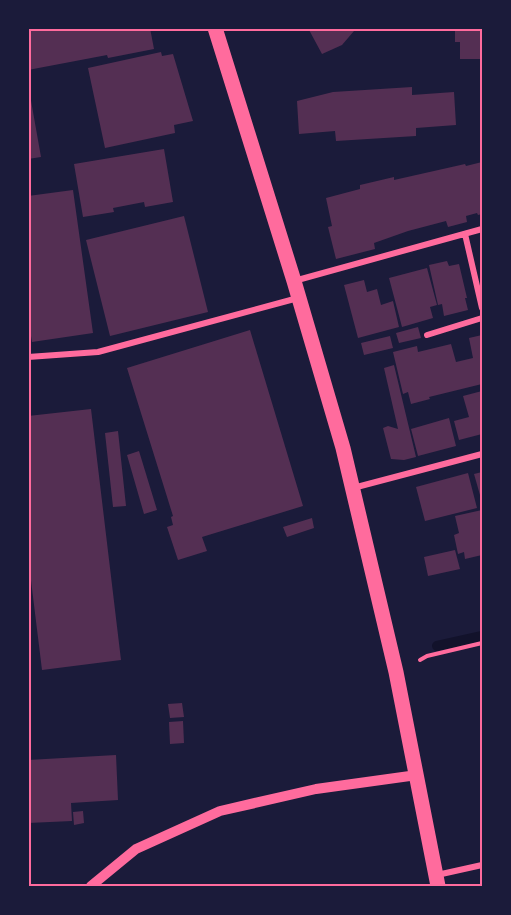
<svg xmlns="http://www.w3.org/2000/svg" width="511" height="915" viewBox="0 0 511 915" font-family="Rubik,sans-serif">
  <rect width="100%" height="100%" fill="#1b1b3a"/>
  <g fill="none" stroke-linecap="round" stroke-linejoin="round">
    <path stroke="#12122b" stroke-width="10" d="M437 646 482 636"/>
  </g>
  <path fill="#542f53" d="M28 28H150L154 49 108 58 107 55 28 70Z
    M308 28H352L354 31 342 45 322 54Z
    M455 28H482V59H460V42H455Z
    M161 52 162 56 173 54 193 121 174 125 175 133 105 148 88 68Z
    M412 87V95L454 92 456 125 416 128V136L336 141 335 131 299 134 297 101 333 92Z
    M28 95H30L41 157 28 159Z
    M164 149 173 202 145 207 144 202 113 208 114 212 83 217 74 164Z
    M482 162V214L478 215 477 213 466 216 467 222 448 227 446 221 408 231 374 243 375 249 336 259 328 227 332 226 326 198 360 189V185L394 177V180L465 164 466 166Z
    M73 190 93 333 32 342 28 318V196Z
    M184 216 208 312 110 336 86 240Z
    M447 261 449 266 459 264 467 298H465L468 310 444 316 442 304 438 305 429 265Z
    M427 268 437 305 430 307 433 318 402 327 389 278Z
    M364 280 367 292 377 289 381 305 393 301 399 327 358 338 344 285Z
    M418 327 421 338 399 343 396 333Z
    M250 330 303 506 202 537 207 551 178 560 167 527 173 525 171 517 173 516 127 368Z
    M482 335V384L429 397 430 399 411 404 408 392 403 394 393 352 417 346 418 352 451 344 456 362 473 358 469 338Z
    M390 336 393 348 364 355 361 343Z
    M394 365 416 457 404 460 391 459 383 428 388 426 398 429 384 368Z
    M482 391V434L459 440 454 421 469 417 463 396Z
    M91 409 121 660 42 670 28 556V416Z
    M449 418 456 446 418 456 411 429Z
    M118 431 126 506 113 507 105 433Z
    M139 451 157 510 144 514 127 455Z
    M482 472V502L474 474Z
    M468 473 477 508 425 521 416 487Z
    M482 510V555L465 559 464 552 458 554 454 535 459 533 455 516Z
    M312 518 314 528 287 537 283 527Z
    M455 550 460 569 428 576 424 557Z
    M182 703 184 717 170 718 168 704Z
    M183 721 184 743 170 744 169 722Z
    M116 755 118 800 71 803 72 821 28 823V760Z
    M83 811 84 823 74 825 73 812Z"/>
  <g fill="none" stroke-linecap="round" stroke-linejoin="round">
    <path stroke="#ff6b9d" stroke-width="4" d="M420 660 427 656 482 643"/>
    <path stroke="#ff6b9d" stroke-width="6" d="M465 234 482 308
      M294 281 482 229
      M427 335 482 318
      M28 357 98 352 298 298
      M353 488 482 454
      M437 875 482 865"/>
    <path stroke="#ff6b9d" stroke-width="10" d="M91 886 136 849 220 811 316 789 417 775"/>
    <path stroke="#ff6b9d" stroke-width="15" d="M215 28 294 281 343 448 396 672 438 886"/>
  </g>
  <rect width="511" height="915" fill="none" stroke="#1b1b3a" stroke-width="60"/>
  <rect x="30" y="30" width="451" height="855" fill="none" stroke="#ff6b9d" stroke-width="2"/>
</svg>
